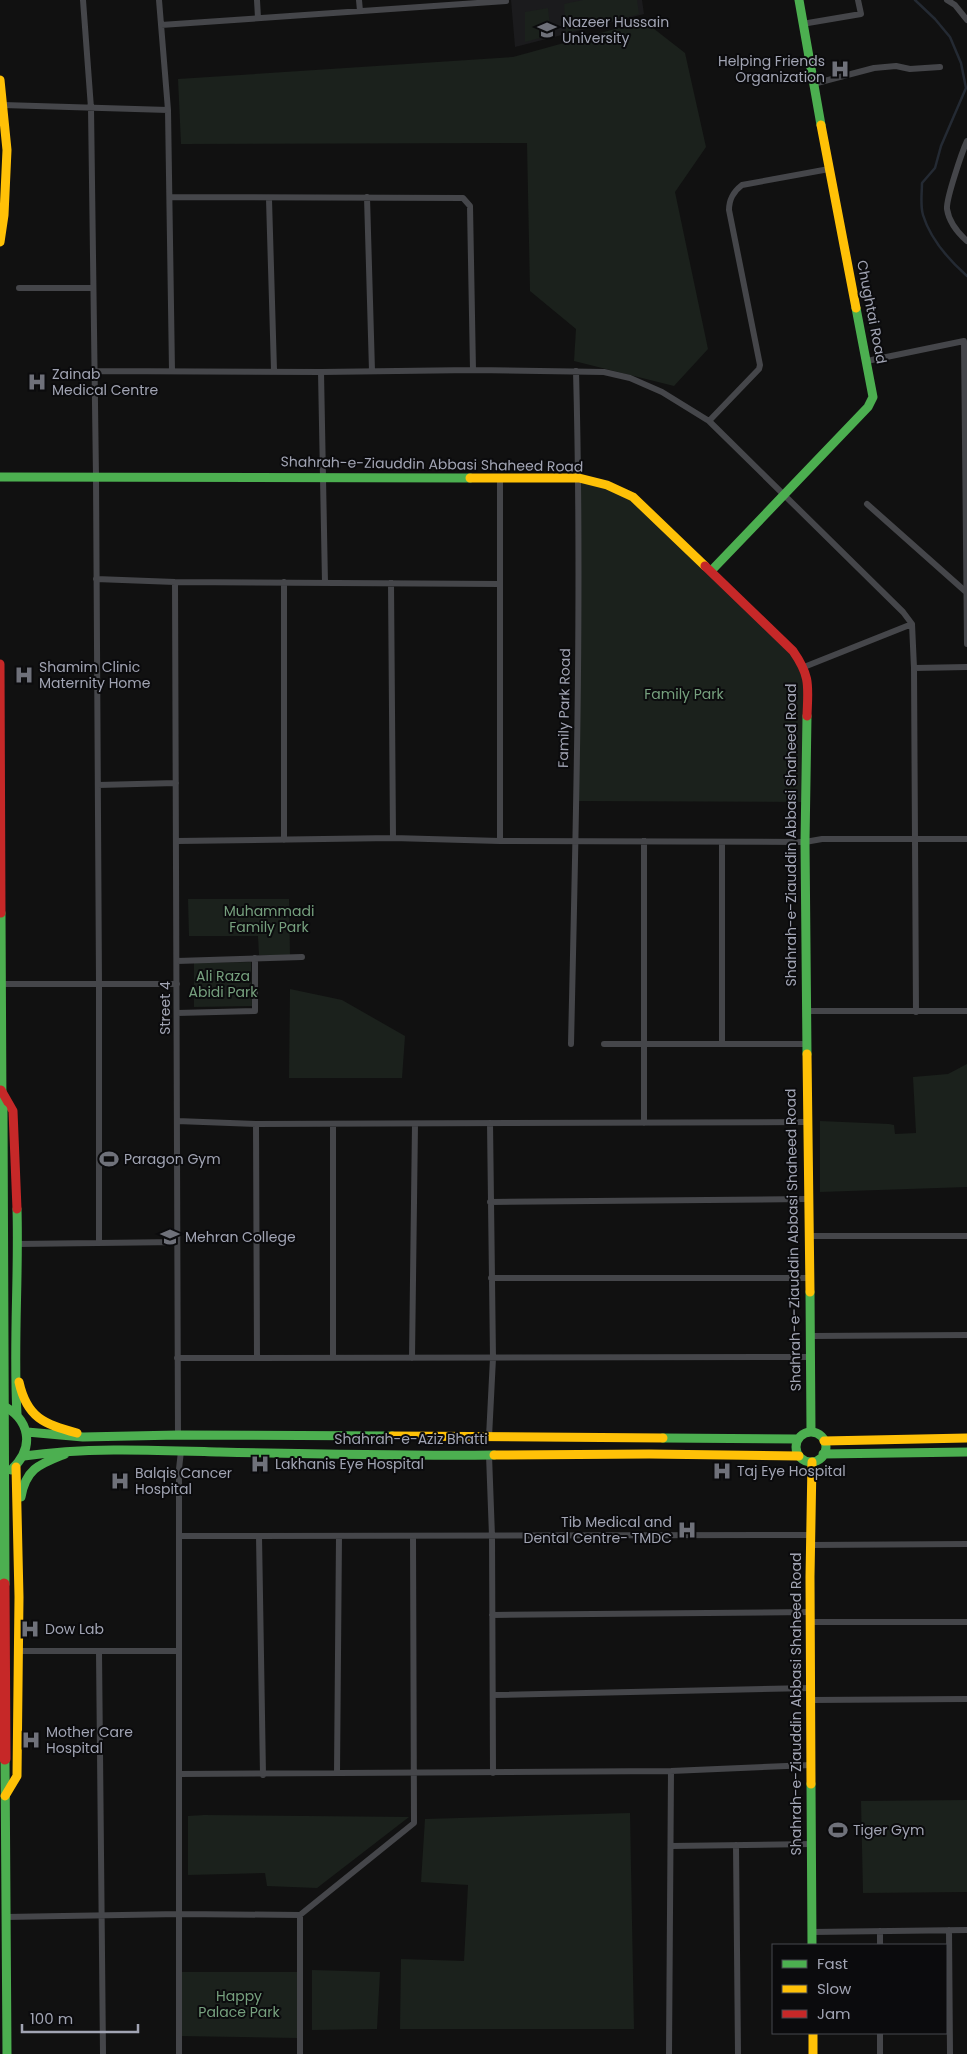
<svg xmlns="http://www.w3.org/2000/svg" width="967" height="2054" viewBox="0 0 967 2054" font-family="Poppins,sans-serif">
  <rect width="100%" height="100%" fill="#111"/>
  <path fill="#1b1b1d" d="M511 0H642L644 14 515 47Z"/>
  <path fill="#1b211c" d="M583 0H637L639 14 566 33 564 4Z
    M548 8 551 35 525 42V12Z
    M644 21 685 53 706 147 675 192 708 349 674 386 574 361 576 329 530 291 527 143 181 144 178 79 513 57Z
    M579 478 633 497 804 667 805 802 576 801Z
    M188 899H289L290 955H259L258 936H189Z
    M251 962 252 1006 194 1007V963Z
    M290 989 342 1000 405 1036 402 1078H289Z
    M967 1064V1187L820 1192V1121L889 1124 894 1125 895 1134 916 1133 913 1077 948 1074Z
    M967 1800V1892L863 1893 861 1801Z
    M630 1813 634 2029H400L401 1959 464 1961 468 1885 421 1882 425 1819Z
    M204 1815 409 1817 317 1888 267 1886 265 1873 188 1875V1816Z
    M312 1970 380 1972 377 2029 312 2030Z
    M180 1972H300L298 2038 179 2036Z"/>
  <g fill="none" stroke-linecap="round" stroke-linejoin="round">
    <path stroke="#242a33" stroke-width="2.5" d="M915 0 935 19 950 37 961 63 966 88 941 146 935 168 922 183C922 193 920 205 923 215 930 238 949 260 967 276"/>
    <path stroke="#45464a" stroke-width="6" d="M83 0 91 108 96 477 99 983V1242
      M159 0 168 110 172 371
      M257 0 258 18
      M359 0 360 11
      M947 0 955 5 967 20
      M802 24 861 14 858 0
      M161 25 506 1
      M813 84 874 68 896 66 910 69 940 67
      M3 105 168 110
      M967 141C962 152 946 199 947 209 949 222 958 233 967 241
      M170 197 463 198 470 206 473 370
      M367 197 372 371
      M269 199 274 370
      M19 288H93
      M867 361 964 341 967 644
      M94 371 321 372 473 370 604 372 630 378 662 392 709 421 903 612 912 624 914 668 916 1012
      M321 372 325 583
      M709 421 759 369 760 365 729 210C729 199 733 192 742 185L829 169
      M867 504 966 592
      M96 579 175 582 500 584
      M175 582 178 1435
      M391 583 393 838
      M804 667 912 624
      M914 668 967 667
      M98 785 176 783
      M284 840V582
      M177 841 393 838 500 841 805 842 822 839H967
      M500 841V479
      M644 841V1123
      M722 842V1044
      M177 961 302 957
      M1 984H177
      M806 1011H967
      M177 1013 255 1011V958
      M571 1044C576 820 582 596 576 371
      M604 1044H806
      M177 1121 256 1124 806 1122
      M256 1124 257 1358
      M333 1124V1358
      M490 1202 807 1199
      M810 1236H967
      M18 1244 177 1242
      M491 1278H810
      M811 1336 967 1335
      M177 1358 810 1357
      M412 1358 415 1124
      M489 1437 493 1358 490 1123
      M489 1455 492 1536 493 1773
      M179 1536 811 1535
      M259 1536 263 1775
      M810 1545 967 1544
      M492 1615 810 1612
      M810 1622H967
      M19 1651H179
      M99 1652 103 2054
      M493 1695 811 1688
      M811 1700 967 1699
      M337 1773 339 1536
      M180 1774 671 1771 811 1765
      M736 1845 738 2054
      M671 1846 812 1844
      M5 1917 180 1914 300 1915 414 1823 413 1536
      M949 1930 950 2054
      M880 1931V1945
      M812 1932 967 1930
      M880 2033V2054
      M179 2054V1469L181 1451
      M300 2054V1915
      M669 2054 671 1771"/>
    <path stroke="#4caf50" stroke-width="9" d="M799 0 821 125
      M0 477 470 478
      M711 571 868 407 873 397 856 308
      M1 913 2 1110
      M807 1054 805 842 807 716
      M17 1209C19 1277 13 1346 17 1414
      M810 1292 811 1432
      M0 1404C30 1418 36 1447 11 1470
      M27 1432 83 1437 178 1435 392 1436
      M796 1447a15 15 0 1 1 30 0a15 15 0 1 1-30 0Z
      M663 1438 798 1439
      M823 1454 967 1452
      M24 1456C86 1447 154 1450 217 1452 310 1454 402 1456 494 1455
      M21 1497C26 1468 40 1464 65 1454
      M5 1759 7 2054
      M811 1784 812 1945"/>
    <path stroke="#ffc107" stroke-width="9" d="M0 80 7 150 4 215 0 242
      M821 125 856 308
      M470 478H579L607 485 633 497 705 566
      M807 1054 810 1292
      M19 1382C27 1418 44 1424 77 1433
      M392 1436 663 1438
      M824 1441 967 1438
      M494 1455 649 1454 799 1456
      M811 1784 810 1577 812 1462
      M5 1796 17 1776 19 1597 16 1467
      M813 2033V2054"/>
    <path stroke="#c62828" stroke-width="9" d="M705 566 793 651C811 677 808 686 807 716
      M0 664 1 913
      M1 1090 13 1111 17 1209"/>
    <path stroke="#4caf50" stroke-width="11" d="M2 1110 4 1584"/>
    <path stroke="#c62828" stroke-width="11" d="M4 1584 5 1759"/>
  </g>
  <defs>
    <g id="university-bare" transform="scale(1.5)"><path d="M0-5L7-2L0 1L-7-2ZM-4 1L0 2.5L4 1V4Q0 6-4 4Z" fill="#6f717a" stroke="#0b0b0d" stroke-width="2.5" paint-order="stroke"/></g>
    <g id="hospital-bare" transform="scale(1.5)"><path d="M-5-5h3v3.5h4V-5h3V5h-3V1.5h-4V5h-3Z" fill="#6f717a" stroke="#0b0b0d" stroke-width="2.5" paint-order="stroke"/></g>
    <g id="stadium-bare" transform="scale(1.5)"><path d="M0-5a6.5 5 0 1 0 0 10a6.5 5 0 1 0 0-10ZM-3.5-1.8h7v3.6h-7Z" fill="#6f717a" stroke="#0b0b0d" stroke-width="2.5" paint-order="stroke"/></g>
  </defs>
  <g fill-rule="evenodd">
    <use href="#university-bare" x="547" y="30"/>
    <use href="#hospital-bare" x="840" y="69"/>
    <use href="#hospital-bare" x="37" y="382"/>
    <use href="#hospital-bare" x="24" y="675"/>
    <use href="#stadium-bare" x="109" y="1159"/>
    <use href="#university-bare" x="170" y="1237"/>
    <use href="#hospital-bare" x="260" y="1464"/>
    <use href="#hospital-bare" x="722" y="1471"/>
    <use href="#hospital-bare" x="120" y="1481"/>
    <use href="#hospital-bare" x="687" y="1530"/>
    <use href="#hospital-bare" x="30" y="1629"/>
    <use href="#hospital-bare" x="31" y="1740"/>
    <use href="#stadium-bare" x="838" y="1830"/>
  </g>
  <g text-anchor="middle" stroke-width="4" stroke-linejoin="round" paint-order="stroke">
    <g font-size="14" fill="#a1a4b3" stroke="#0b0b0d" text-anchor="start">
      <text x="562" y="27">Nazeer Hussain<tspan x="562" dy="16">University</tspan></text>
      <text x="825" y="66" text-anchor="end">Helping Friends<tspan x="825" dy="16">Organization</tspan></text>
      <text x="52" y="379">Zainab<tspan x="52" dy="16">Medical Centre</tspan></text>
      <text x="39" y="672">Shamim Clinic<tspan x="39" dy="16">Maternity Home</tspan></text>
      <text x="124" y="1164">Paragon Gym</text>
      <text x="185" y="1242">Mehran College</text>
      <text x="275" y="1469">Lakhanis Eye Hospital</text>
      <text x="737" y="1476">Taj Eye Hospital</text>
      <text x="135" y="1478">Balqis Cancer<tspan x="135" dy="16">Hospital</tspan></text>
      <text x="672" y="1527" text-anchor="end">Tib Medical and<tspan x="672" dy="16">Dental Centre- TMDC</tspan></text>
      <text x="45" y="1634">Dow Lab</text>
      <text x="46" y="1737">Mother Care<tspan x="46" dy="16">Hospital</tspan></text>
      <text x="853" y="1835">Tiger Gym</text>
    </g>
    <g font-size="14" fill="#a1a4b3" stroke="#0b0b0d">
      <text transform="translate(872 312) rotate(79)" y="5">Chughtai Road</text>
      <text transform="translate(432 464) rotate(1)" y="5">Shahrah-e-Ziauddin Abbasi Shaheed Road</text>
      <text transform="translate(564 708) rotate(-89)" y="5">Family Park Road</text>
      <text transform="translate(791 835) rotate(-90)" y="5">Shahrah-e-Ziauddin Abbasi Shaheed Road</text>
      <text transform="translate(165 1008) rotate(-90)" y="5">Street 4</text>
      <text transform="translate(793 1240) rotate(-91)" y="5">Shahrah-e-Ziauddin Abbasi Shaheed Road</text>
      <text x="411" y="1444">Shahrah-e-Aziz Bhatti</text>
      <text transform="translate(796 1704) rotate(-90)" y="5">Shahrah-e-Ziauddin Abbasi Shaheed Road</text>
    </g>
    <g font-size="14" fill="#76a07e" stroke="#0b0b0d">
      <text x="684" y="699">Family Park</text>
      <text x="269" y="916">Muhammadi<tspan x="269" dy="16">Family Park</tspan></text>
      <text x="223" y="981">Ali Raza<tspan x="223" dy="16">Abidi Park</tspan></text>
      <text x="239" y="2001">Happy<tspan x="239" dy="16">Palace Park</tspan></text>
    </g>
  </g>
  <rect x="772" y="1944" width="175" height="90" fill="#0b0b0d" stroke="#47484f"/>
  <rect x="782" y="1960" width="25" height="8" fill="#4caf50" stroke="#47484f"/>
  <text x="817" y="1969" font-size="15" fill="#a1a4b3">Fast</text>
  <rect x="782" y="1985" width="25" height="8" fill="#ffc107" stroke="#47484f"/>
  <text x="817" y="1994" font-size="15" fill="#a1a4b3">Slow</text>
  <rect x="782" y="2010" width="25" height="8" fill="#c62828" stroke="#47484f"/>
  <text x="817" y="2019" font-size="15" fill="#a1a4b3">Jam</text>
  <path d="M22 2024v8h116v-8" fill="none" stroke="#a1a4b3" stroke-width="2.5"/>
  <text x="30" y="2024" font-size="15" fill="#a1a4b3" stroke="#0b0b0d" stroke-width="4" paint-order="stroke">100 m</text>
</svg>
